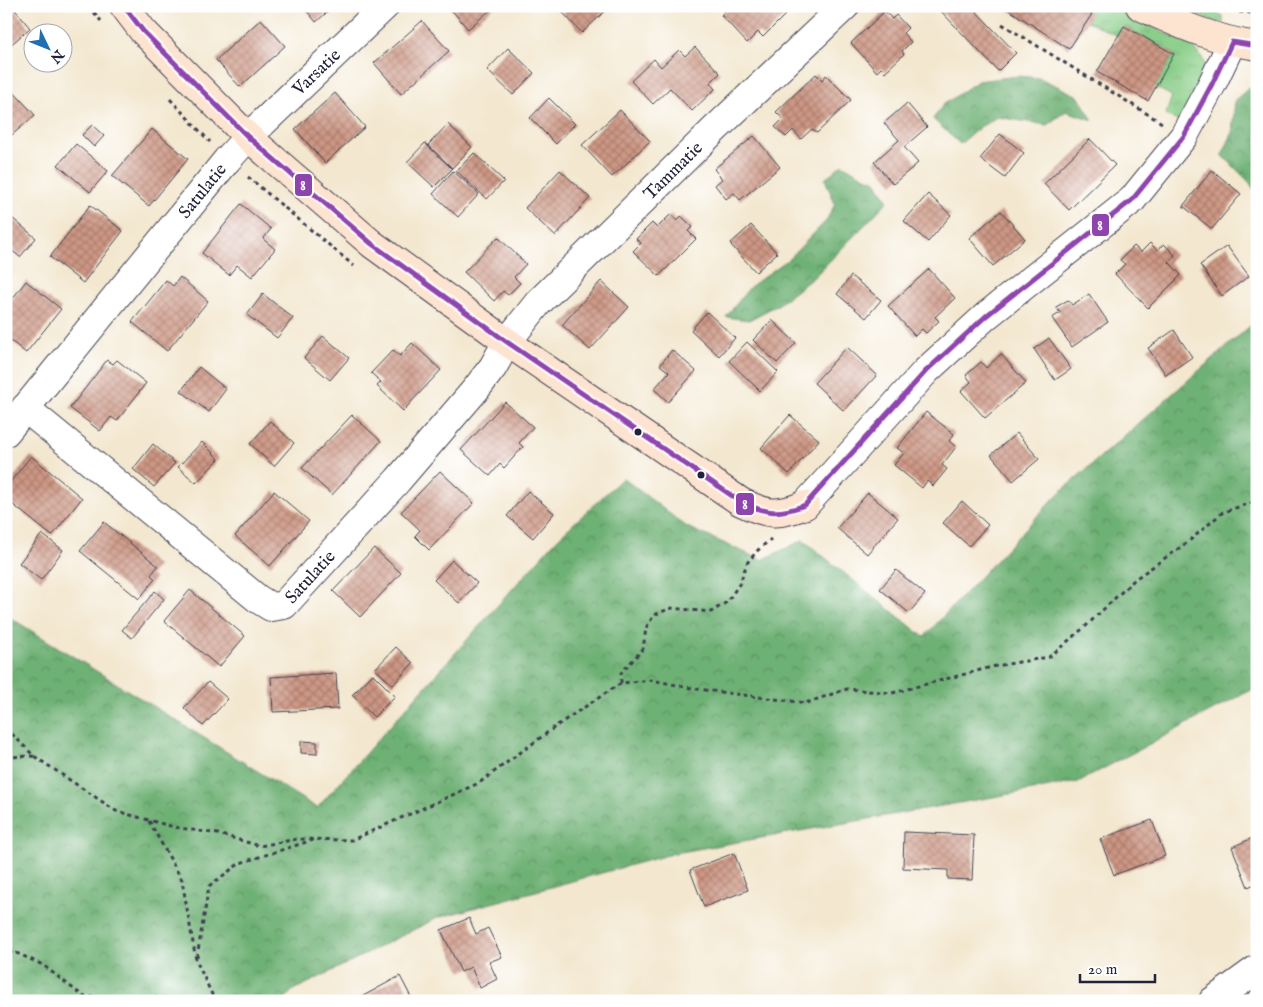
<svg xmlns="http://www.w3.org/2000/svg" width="1263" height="1007" viewBox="0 0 1263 1007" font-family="'IM FELL English',serif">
  <defs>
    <pattern id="grass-tufts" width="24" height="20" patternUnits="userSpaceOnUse" patternTransform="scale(1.25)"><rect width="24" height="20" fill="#89ce88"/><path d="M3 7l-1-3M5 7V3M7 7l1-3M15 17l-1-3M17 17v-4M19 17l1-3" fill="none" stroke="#76b176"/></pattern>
    <pattern id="forest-crowns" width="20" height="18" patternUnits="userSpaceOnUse" patternTransform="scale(1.25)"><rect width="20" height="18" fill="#6eb174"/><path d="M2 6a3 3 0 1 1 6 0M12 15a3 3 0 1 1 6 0" fill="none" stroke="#5a9060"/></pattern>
    <pattern id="building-cross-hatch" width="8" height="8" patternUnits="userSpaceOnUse" patternTransform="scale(1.25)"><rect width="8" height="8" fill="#ce9784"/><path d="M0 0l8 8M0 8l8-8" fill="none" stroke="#a77b6d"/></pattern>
  </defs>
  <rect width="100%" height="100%" fill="#fff"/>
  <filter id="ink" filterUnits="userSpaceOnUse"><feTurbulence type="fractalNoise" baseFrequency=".02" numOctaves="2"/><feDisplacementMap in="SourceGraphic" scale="10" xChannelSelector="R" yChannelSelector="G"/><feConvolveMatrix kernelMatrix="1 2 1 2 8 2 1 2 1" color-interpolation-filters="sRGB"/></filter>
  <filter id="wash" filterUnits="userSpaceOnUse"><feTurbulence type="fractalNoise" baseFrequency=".0096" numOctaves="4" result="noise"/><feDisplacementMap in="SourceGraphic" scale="20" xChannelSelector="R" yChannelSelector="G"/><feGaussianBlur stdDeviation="1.12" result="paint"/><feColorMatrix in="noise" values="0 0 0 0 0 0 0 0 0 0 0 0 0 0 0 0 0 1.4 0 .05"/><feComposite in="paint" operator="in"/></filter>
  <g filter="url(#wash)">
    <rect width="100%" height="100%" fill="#f3e7cf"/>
    <path fill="url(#grass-tufts)" stroke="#567862" d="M1080 6H1108L1189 44C1198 50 1207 62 1206 74 1205 81 1185 114 1180 123L1166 114 1172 96 1155 87 1174 54 1124 26 1118 36 1087 21Z
      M1174 6H1196L1223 16V24Z"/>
    <path fill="url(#forest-crowns)" stroke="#486a58" d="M1018 76 1040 78 1078 96 1093 120 1066 111 1047 125 997 117 980 127 960 144 933 119 943 105 978 81Z
      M1257 81V195L1250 183 1222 155 1232 134 1235 100Z
      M842 164 863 176 876 181 888 201 815 276 779 304 749 320 726 317 750 287 790 258 826 221 835 204 825 179Z
      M1257 320V687L1078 782 675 853 437 918 292 991 283 1001H6V615L317 808 557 539 623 478 687 527 762 560 803 540 924 637 1059 493Z"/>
    <g id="blocks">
      <path fill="url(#building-cross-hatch)" d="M6 6H12L30 28 6 49Z
        M303 6H334L316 22Z
        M448 6H495L468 29Z
        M568 6H603L606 10 582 33 562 12Z
        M730 6H783L788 12 763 37 758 32 747 43 721 15Z
        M936 6H971L1016 53 998 71Z
        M1003 6H1080L1092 14 1069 49Z
        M885 11 892 19 896 15 908 28 903 33 911 42 902 51 904 54 885 72 881 68 877 72 851 43Z
        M261 19 285 46 240 87 216 60Z
        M422 21 449 51 401 94 374 63Z
        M1124 26 1174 54 1148 101 1097 72Z
        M695 47 720 73 710 83 715 89 692 111 670 88 653 104 631 81 654 59 661 67 679 50 685 56Z
        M508 48 534 73 513 95 487 70Z
        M816 74 822 80 826 75 851 100 817 133 812 129 801 139 793 130 786 137 775 127 783 119 776 112Z
        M8 86 35 115 12 135 6 129V87Z
        M335 93 365 127 325 163 295 129Z
        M549 98 575 124 556 144 530 118Z
        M907 103 927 127 904 147 918 163 893 184 874 162 899 140 884 123Z
        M620 110 650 141 612 177 582 145Z
        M448 124 472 147 452 168 428 145Z
        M92 125 104 136 94 147 82 135Z
        M152 129 188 159 149 206 112 176Z
        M1000 134 1024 153 1005 178 980 159Z
        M754 136 780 167 740 200 734 193 726 199 715 185 722 179 714 169Z
        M1090 139 1115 165 1069 210 1044 184Z
        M425 143 452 169 434 187 407 162Z
        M76 144 108 171 90 192 58 165Z
        M474 153 504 181 487 199 456 171Z
        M560 170 590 198 555 236 525 208Z
        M1212 170 1241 194 1212 229 1183 206Z
        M453 171 479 194 458 217 433 194Z
        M928 194 951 215 928 242 904 221Z
        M241 204 271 229 263 239 275 249 252 277 237 265 229 275 202 253Z
        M90 205 123 231 83 283 50 257Z
        M1001 211 1025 239 993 266 969 238Z
        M6 213 36 238 20 257 6 246Z
        M671 214 677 221 681 216 693 227 688 231 696 239 659 276 633 251 641 243 636 239 652 223 657 228Z
        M751 225 777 253 756 272 730 244Z
        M498 237 526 264 514 277 520 283 508 295 503 291 494 301 464 272Z
        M1150 243 1157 250 1164 244 1175 255 1169 262 1181 275 1148 308 1115 274 1125 264 1120 260 1134 246 1141 252Z
        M1227 246 1249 276 1222 296 1200 265Z
        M929 269 955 298 935 317 939 321 926 333 922 329 915 336 888 306Z
        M851 276 881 300 866 318 837 294Z
        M180 277 208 301 167 351 132 322 166 280 173 286Z
        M26 281 61 309 26 353 6 337V307Z
        M601 281 629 307 590 350 562 325Z
        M263 294 293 318 277 338 247 315Z
        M1089 294 1108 322 1072 347 1052 318 1060 313 1056 307 1068 300 1072 305Z
        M707 312 735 338 719 356 691 330Z
        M772 320 796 343 777 363 753 340Z
        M1174 330 1192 357 1166 375 1148 348Z
        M323 336 349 358 330 380 304 358Z
        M1049 338 1071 369 1055 380 1034 349Z
        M747 342 778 372 760 391 729 361Z
        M412 343 441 370 403 411 377 386 381 382 371 373 393 350 400 356Z
        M847 347 877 375 844 411 814 383Z
        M672 350 696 371 668 402 654 389 669 372 660 365Z
        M1001 354 1026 383 985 418 961 391 971 382 966 375 981 362 986 368Z
        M107 360 113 364 117 360 146 383 117 421 111 417 100 431 70 408Z
        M199 367 226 389 209 412 181 391Z
        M505 402 533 427 519 443 523 447 504 468 500 464 490 476 461 450Z
        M926 412 954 434 949 441 956 447 942 465 947 469 933 486 927 481 922 488 894 465 904 453 897 448Z
        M352 415 381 441 332 495 302 468Z
        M790 415 819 440 789 474 761 448Z
        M270 421 294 443 274 466 250 444Z
        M1017 433 1039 459 1013 481 991 455Z
        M202 442 219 459 196 483 178 467Z
        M153 444 175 463 154 487 133 469Z
        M31 456 82 498 52 536 6 499V487Z
        M440 471 474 503 429 550 415 536 420 530 401 512Z
        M274 491 309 521 270 566 235 536Z
        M528 491 554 513 533 538 507 516Z
        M868 493 898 518 867 554 837 528Z
        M962 501 988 525 969 546 943 523Z
        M104 522 158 566 151 575 155 579 139 599 80 551Z
        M42 534 63 550 41 580 19 563Z
        M374 548 401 573 360 617 333 591Z
        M452 560 477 583 459 603 434 580Z
        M896 570 925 594 909 613 880 589Z
        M190 590 245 636 219 667 164 621Z
        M155 591 164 599 132 638 122 630Z
        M396 647 413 663 393 685 375 669Z
        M336 673 338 709 273 712 271 677Z
        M373 674 395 696 374 717 352 695Z
        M208 682 228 699 203 726 184 708Z
        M301 741 317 742V754L301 753Z
        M1152 820 1165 856 1114 875 1100 839Z
        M904 832 974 835 972 880 948 879V870L903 868Z
        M1257 836V883L1248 887 1232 847Z
        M734 853 748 890 704 907 690 870Z
        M469 918 476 934 488 928 502 957 489 962 497 979 480 988 471 967 461 972 441 930Z
        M400 976 413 1001H354Z"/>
    </g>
  </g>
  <g filter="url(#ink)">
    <use href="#blocks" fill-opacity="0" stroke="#414051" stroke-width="1"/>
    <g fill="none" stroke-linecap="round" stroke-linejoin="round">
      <g stroke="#414051" stroke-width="30">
        <g id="street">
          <path id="s1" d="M25 408 258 599 271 607 284 605 398 480 476 389 493 367 507 342 538 303 714 130 845 6"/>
          <path id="s2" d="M6 432 227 160 248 137 385 6"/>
          <path d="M805 505 926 371 986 316 1132 200 1184 136 1212 84 1232 42"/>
          <path d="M1213 1001 1257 969"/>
        </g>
      </g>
      <g stroke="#414051" stroke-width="30">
        <path id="secondary" d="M124 6 143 31 248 137 372 244 507 342 741 502C768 515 778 516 805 505
          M1140 6C1178 24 1215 40 1257 46"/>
      </g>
      <path stroke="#414051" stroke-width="3" stroke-dasharray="4 4" stroke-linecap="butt" d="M89 6 101 21
        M1216 6 1240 12 1257 13
        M1002 24 1162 123
        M170 99 210 142
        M248 177 354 266
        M621 683V673L643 649 646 628 654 615 671 608 711 612 727 602 740 583 747 563 758 550 771 539
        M6 728 34 756 116 811 174 827 218 834 260 846 297 839 352 840 479 783 559 724 621 683 651 680 697 689 806 703 847 689 892 693 996 666 1049 657 1086 626 1135 579 1188 542 1223 512 1257 501
        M6 757 34 756
        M149 821 182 880 196 960 215 1001
        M6 940 12 950
        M197 957 209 886 240 863 313 840
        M6 961 12 951 43 965 84 997 172 998 197 1001"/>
      <use href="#street" stroke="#fff" stroke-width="28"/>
      <use href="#secondary" stroke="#fde4d1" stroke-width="28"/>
      <g stroke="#fff" stroke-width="9">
        <path id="bus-1" d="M124 6 143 31 248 137 372 244 507 342 741 502C766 514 779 515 805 505L926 371 986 316 1132 200 1184 136 1212 84 1232 42 1257 46"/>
      </g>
      <use href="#bus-1" stroke="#8e44ad" stroke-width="5"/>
    </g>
  </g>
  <g fill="#22223b" stroke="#fff" stroke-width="2">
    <circle cx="638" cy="432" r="4.5"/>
    <circle cx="701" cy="475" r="4.5"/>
  </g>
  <g text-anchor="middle" stroke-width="5" stroke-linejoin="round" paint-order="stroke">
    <g font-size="18" fill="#22223b" stroke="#fff">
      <text dy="6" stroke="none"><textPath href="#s2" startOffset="476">Varsatie</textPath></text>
      <text dy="6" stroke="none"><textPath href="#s1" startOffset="914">Tammatie</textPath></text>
      <text dy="6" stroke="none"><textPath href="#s2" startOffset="311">Satulatie</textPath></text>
      <text dy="6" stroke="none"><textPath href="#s1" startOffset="368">Satulatie</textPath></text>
    </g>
  </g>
  <g stroke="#fff" stroke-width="2">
    <rect x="294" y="173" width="19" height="24" rx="5" fill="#8e44ad"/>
    <rect x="1091" y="213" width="19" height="24" rx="5" fill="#8e44ad"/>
    <rect x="735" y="492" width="20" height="24" rx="5" fill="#8e44ad"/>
  </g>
  <g font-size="14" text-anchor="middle" font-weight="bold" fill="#fff">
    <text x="303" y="190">8</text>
    <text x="1100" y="230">8</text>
    <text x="745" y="509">8</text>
  </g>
  <rect width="1263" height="1007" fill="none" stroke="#fff" stroke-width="25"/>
  <g transform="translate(48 48) rotate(133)"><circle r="24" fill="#ffffff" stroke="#a7a7b1"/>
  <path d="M0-4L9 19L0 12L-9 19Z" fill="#1f6fb2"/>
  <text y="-8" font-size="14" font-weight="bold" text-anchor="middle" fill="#22223b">N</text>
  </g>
  <path d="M1080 974v8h75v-8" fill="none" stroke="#22223b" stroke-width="2.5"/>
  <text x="1088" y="974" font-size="15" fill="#22223b" stroke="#ffffff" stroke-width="4" paint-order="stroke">20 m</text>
</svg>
